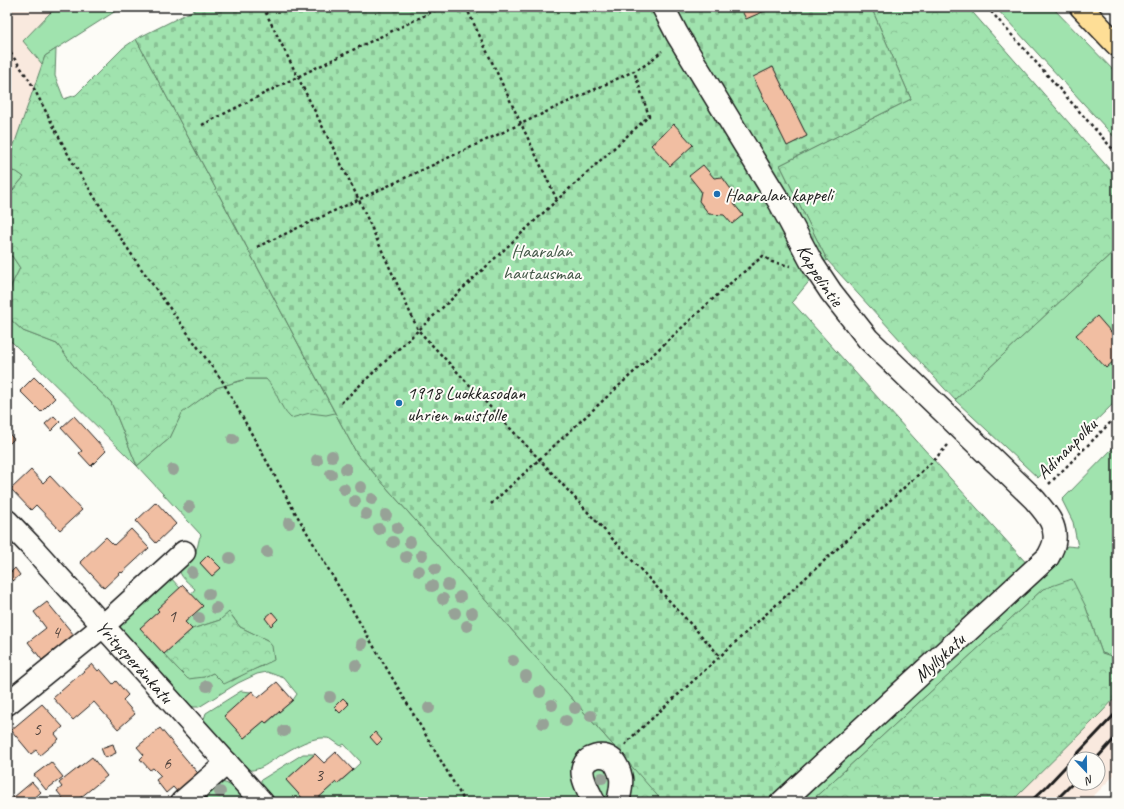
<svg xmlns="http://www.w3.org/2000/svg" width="1124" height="809" viewBox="0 0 1124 809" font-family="Caveat,sans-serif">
  <defs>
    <pattern id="forest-crowns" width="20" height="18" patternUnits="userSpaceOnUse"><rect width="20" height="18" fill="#a0e3ae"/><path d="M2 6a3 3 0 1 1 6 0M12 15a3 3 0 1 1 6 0" fill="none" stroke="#89c295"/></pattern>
    <pattern id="cemetery-stones" width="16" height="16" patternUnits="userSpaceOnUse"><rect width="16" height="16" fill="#a0e3ae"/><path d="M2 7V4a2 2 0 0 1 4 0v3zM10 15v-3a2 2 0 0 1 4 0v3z" fill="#89c295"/></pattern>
  </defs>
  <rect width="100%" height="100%" fill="#fdfcf7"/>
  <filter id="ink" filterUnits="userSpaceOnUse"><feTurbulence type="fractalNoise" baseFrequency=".025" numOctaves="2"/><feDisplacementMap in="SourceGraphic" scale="8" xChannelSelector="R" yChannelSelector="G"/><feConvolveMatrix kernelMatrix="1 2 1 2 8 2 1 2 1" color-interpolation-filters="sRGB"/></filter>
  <g filter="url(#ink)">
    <path fill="#f9e9de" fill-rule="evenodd" d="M7 7H122L45 56 7 165Z
      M1117 696V772L1088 802H1011L1100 714ZM1074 759H1098V783H1074Z"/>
    <path fill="#a0e3ae" stroke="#5e8065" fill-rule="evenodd" d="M63 7H122L45 56 42 64 23 41 51 12Z
      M995 7H1052L1117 74V140Z
      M7 170 17 172 24 177 7 197Z
      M1117 248V400L1038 478 955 400Z
      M7 256H12L20 268 12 284 7 302Z
      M7 305 9 318 23 331 57 344 77 370 111 402 137 466 170 438 181 413 216 388 246 379H266L301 349 357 454 663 802H314L336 782 338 784 361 762 344 744 341 746C338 744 334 741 331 739 313 733 285 753 270 762 263 767 256 771 247 770L204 723V719L206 713 241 691 251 692 225 716 244 738 264 721 267 723 293 700 297 694 284 678 267 672 257 674 238 683 199 707H194L185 704 120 630V623L170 577 180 588 159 611 141 628 178 669 203 677 213 673 232 681 249 671 263 666 267 640 240 627 230 613 220 620 192 629 185 622 203 606 191 594 195 589C189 583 179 577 179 567 184 562 192 557 196 550 199 545 198 539 201 535L137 466 13 343 7 339ZM208 555 221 568 212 576 200 563Z
      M1117 444V658L1102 653 1085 605 1043 589 810 802H793L1054 563 1067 546 1078 547 1073 522 1062 500Z
      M303 754H315L286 780 306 802H275C269 796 260 790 261 780Z
      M218 782C231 781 239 794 247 802H201L198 799Z"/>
    <path fill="url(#forest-crowns)" stroke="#5e8065" d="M871 7H968L1117 178V248L955 400 827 260 780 165 911 99Z
      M136 39 335 413 326 415 310 413 291 418C278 406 278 391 266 379H246L216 388 182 413 170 438 137 466 111 402 77 370 57 344 23 331 9 318 7 302 12 284 20 268 12 256H7V197L24 177 17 172 7 170V165L45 56 56 49 55 76 64 99 76 95 123 48Z
      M1072 579 1085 605 1102 653 1117 658V696L1100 714 1011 802H810L1043 589Z
      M229 612 240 627 267 640 272 646 274 660 224 684 213 673 204 677 188 679 178 669 164 654 192 629 220 620Z
      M631 759 702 802H634C623 787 627 776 631 759Z"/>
    <path fill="url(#cemetery-stones)" stroke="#5e8065" d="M200 7H871L911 99 780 165 827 260 792 302 1029 566 771 802H663L357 454 136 39Z"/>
    <path fill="#f1bea2" stroke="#1c1c1c" d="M740 7H772V8L746 19Z
      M773 67 807 136 787 146 753 77Z
      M674 124 693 145 670 166 651 145Z
      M703 165 714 178 722 177 736 196 734 204 743 215 732 224 724 215 709 214 699 201 701 191 689 176Z
      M1097 316 1117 339V358L1106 368 1076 335Z
      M34 377 55 398 41 412 20 391Z
      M54 416 60 422 51 431 45 424Z
      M74 416 106 451 91 466 79 453 82 451 61 428Z
      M7 432 14 439 7 446Z
      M31 470 43 483 50 476 82 510 60 530 36 505 31 510 11 489Z
      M156 502 176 524 156 543 136 521Z
      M131 529 149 548 122 573 121 572 104 588 80 562 106 537 114 545Z
      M208 555 221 568 212 576 200 563Z
      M15 568 20 575 13 581 8 575Z
      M183 585 203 606 185 622 192 629 164 654 140 628 159 611 157 609Z
      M47 602 74 635 42 660 28 642 46 628 34 612Z
      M272 612 278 619 271 626 265 618Z
      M92 664 98 671 100 669 113 684 116 681 128 695 123 700 135 714 118 729 94 702 73 720 53 698Z
      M277 682 293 700 266 723 264 721 244 738 224 716 252 691 258 698Z
      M343 698 349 704 340 713 334 707Z
      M42 704 63 727 55 734 59 739 40 755 36 750 31 754 11 730Z
      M160 728 202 778 181 796 173 787 166 793 156 780 161 776 153 768 150 770 140 759 144 755 137 747Z
      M375 732 382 740 377 745 370 737Z
      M113 744 116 753 105 758 101 748Z
      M336 752 353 770 337 784 336 782 314 802H306L286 780 315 754 324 763Z
      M92 757 107 776 75 802 73 799 69 802H66L57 791 62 787 59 783Z
      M51 762 63 777 46 790 34 775Z
      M32 782 41 792 30 802H8Z"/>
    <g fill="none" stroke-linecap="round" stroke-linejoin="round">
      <g stroke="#1c1c1c" stroke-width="25">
        <g id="minor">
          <path id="s1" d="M663 7 677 34 780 203 813 265 831 292 868 339 1034 499C1045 512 1058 525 1054 543 1053 548 1050 553 1048 557L782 802"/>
          <path id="s2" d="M7 521 31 546 262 802"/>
          <path d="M7 704 103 626 184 552"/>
          <path d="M182 802 227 763"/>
          <path d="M594 802C590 794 580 777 583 767 587 756 602 753 611 759 616 762 620 772 621 778 622 786 620 794 618 802"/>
        </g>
      </g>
      <g stroke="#1c1c1c" stroke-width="25">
        <path id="major" d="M1081 7 1117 45"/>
      </g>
      <path stroke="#1c1c1c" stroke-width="2.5" stroke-dasharray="3 3" stroke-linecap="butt" d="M263 7 359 200 418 330 539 459 720 656
        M466 7 557 200
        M987 7 1117 154
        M7 48 30 81 70 158 114 228 140 267 223 382 292 507 465 802
        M202 125 297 77 442 7
        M257 247 634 71 647 64 662 51
        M341 403 557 200 649 116 634 71
        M1049 484 1117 416
        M491 504 727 286 763 256 772 262 790 266
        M625 745 633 736 932 462 948 445"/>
      <use href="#minor" stroke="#fdfcf7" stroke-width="22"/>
      <use href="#major" stroke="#fede96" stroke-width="22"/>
      <path stroke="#1c1c1c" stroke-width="3" d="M1096 759 1117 736
        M1030 802 1047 786 1117 712
        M1054 802 1074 782"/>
    </g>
    <g fill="#97a297">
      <circle cx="233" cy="439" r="6"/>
      <circle cx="332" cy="456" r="6"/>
      <circle cx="317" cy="460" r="6"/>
      <circle cx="346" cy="469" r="6"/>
      <circle cx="173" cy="470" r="6"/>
      <circle cx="331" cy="474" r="6"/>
      <circle cx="361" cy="487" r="6"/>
      <circle cx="344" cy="489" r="6"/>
      <circle cx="372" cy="499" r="6"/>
      <circle cx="355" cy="501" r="6"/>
      <circle cx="189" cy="507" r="6"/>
      <circle cx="366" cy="514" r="6"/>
      <circle cx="386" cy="515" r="6"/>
      <circle cx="289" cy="523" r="6"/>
      <circle cx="397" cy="528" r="6"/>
      <circle cx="379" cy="529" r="6"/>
      <circle cx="393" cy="542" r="6"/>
      <circle cx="410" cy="542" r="6"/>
      <circle cx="267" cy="552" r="6"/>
      <circle cx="422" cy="555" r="6"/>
      <circle cx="406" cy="557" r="6"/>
      <circle cx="230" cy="558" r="6"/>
      <circle cx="435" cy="569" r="6"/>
      <circle cx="419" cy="571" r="6"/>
      <circle cx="192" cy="572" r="6"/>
      <circle cx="448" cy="585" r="6"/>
      <circle cx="432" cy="586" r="6"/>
      <circle cx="209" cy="594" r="6"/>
      <circle cx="460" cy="597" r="6"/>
      <circle cx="443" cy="599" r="6"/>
      <circle cx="216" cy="608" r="6"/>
      <circle cx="455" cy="613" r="6"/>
      <circle cx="472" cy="613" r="6"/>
      <circle cx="199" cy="618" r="6"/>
      <circle cx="467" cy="626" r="6"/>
      <circle cx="362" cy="644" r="6"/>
      <circle cx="513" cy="661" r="6"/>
      <circle cx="356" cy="665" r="6"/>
      <circle cx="526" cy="676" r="6"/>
      <circle cx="207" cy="686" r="6"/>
      <circle cx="540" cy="692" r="6"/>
      <circle cx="330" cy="697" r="6"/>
      <circle cx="552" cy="705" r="6"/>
      <circle cx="429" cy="708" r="6"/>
      <circle cx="575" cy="708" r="6"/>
      <circle cx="591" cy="716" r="6"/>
      <circle cx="566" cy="721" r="6"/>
      <circle cx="543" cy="723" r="6"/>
      <circle cx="284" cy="731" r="6"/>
      <circle cx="602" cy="778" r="6"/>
      <circle cx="220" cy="792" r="6"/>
    </g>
  </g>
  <g fill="#1f6fb2" stroke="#fdfcf7" stroke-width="1.5">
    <circle cx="717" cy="194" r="4"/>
    <circle cx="399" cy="403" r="4"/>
  </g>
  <g text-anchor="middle" stroke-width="4" stroke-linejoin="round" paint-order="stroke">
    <g font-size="17" fill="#51443e">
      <text x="172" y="622">1</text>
      <text x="56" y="638">4</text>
      <text x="37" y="735">5</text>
      <text x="167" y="769">6</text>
      <text x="319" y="781">3</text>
    </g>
    <g font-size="19" fill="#1c1c1c" stroke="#fdfcf7" text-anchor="start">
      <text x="725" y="201">Haaralan kappeli</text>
      <text x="407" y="399">1918 Luokkasodan<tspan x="407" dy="22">uhrien muistolle</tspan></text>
    </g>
    <g font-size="19" fill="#445848" stroke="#fdfcf7">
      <text x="542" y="257">Haaralan<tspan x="542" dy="22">hautausmaa</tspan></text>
    </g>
    <g font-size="19" fill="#1c1c1c" stroke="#fdfcf7">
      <text dy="7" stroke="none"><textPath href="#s1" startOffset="311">Kappelintie</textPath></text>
      <text transform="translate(1066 448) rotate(-45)" y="7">Adinanpolku</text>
      <text transform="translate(939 657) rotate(-43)" y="7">Myllykatu</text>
      <text dy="7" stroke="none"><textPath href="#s2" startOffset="190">Yritysperänkatu</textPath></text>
    </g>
  </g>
  <rect width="1124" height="809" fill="none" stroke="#fdfcf7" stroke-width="24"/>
  <rect x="12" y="12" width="1100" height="785" fill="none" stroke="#1c1c1c" stroke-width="1.5" filter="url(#ink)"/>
  <g transform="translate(1086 771) rotate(158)"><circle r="19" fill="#fdfcf7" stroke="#a3a29f"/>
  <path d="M0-3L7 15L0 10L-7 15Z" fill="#1f6fb2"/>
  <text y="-6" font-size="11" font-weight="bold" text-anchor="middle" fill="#1c1c1c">N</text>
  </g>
</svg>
